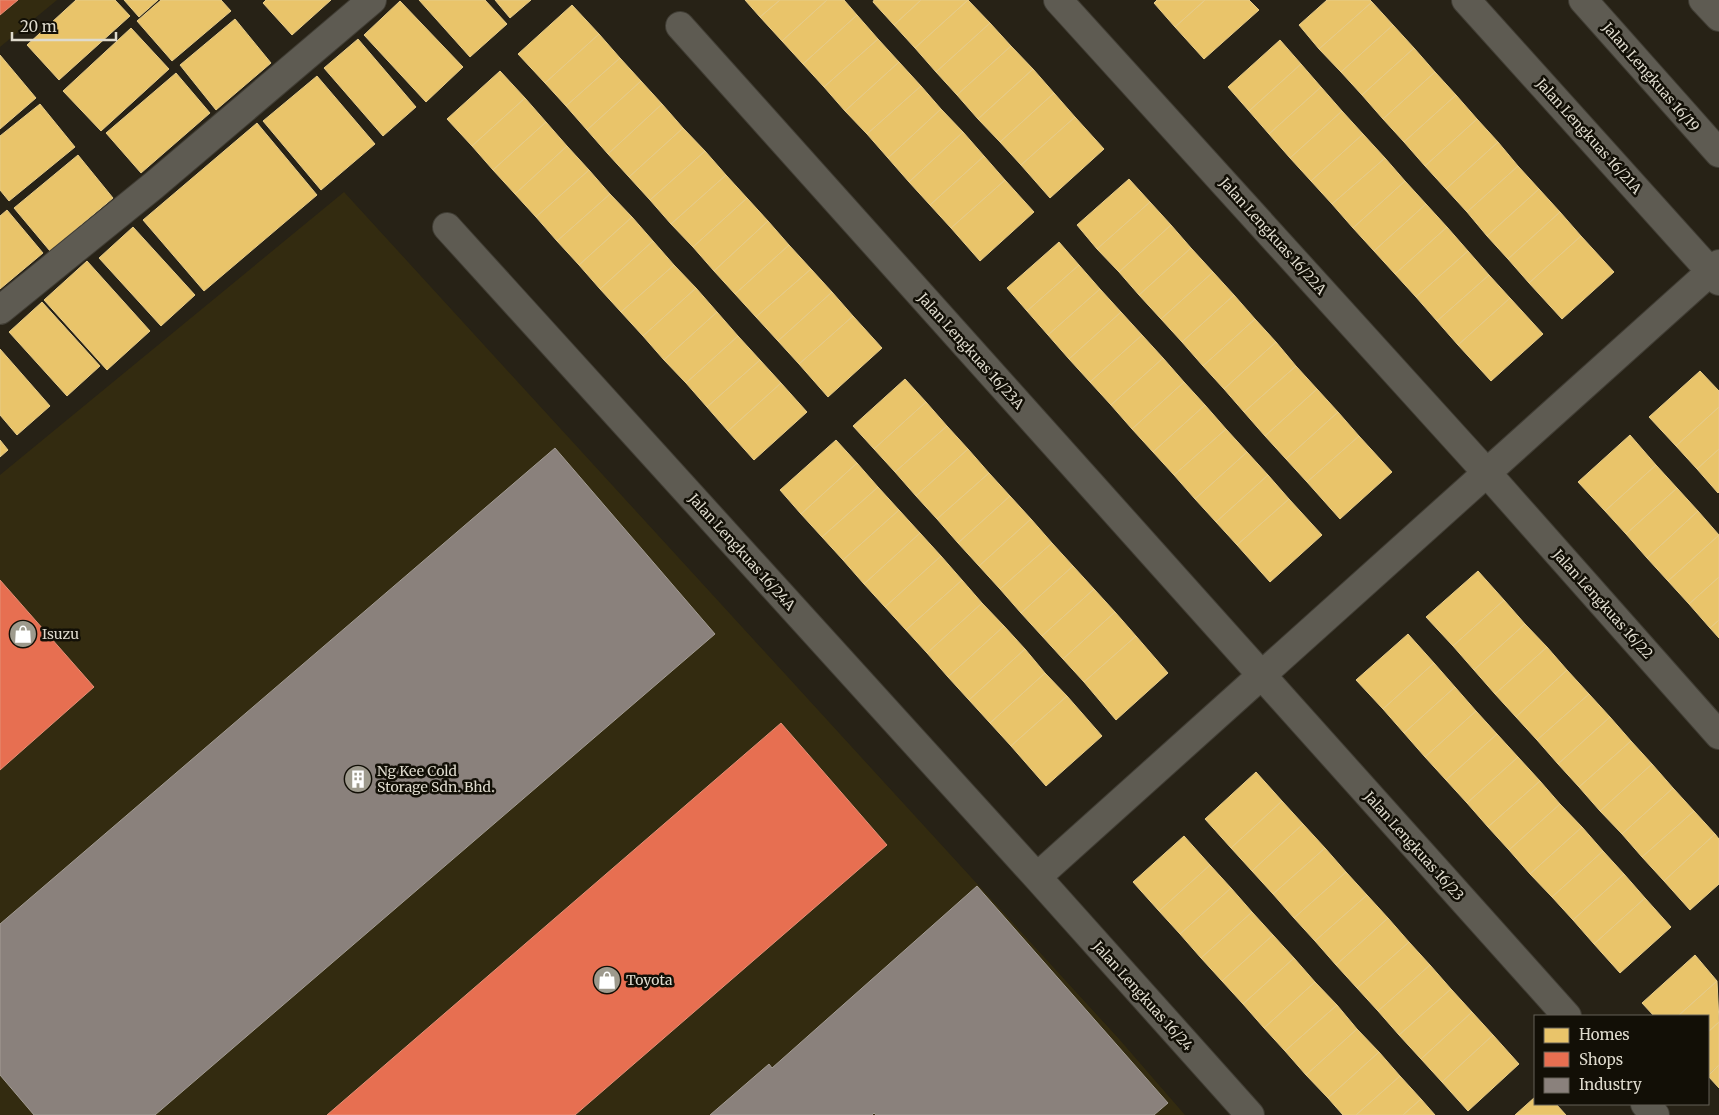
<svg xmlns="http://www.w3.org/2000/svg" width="1719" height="1115" viewBox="0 0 1719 1115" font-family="Merriweather,serif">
  <rect width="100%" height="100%" fill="#272216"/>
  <path fill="#332b10" d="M0 0H57L0 47Z
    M344 192 1119 1039 1185 1115H0V475Z"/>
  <path fill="#e9c46a" stroke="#e6cb88" d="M76 0H115L130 16 59 80 27 45Z
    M124 0H158L139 17Z
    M161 0H221L231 11 172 61 137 21Z
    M266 0H331L292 35 263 3Z
    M419 0H485L507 24 470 57Z
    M495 0H531L510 18Z
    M745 0H780L760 17Z
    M780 0H827L782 41 760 17Z
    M827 0H844L857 15 803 64 782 41Z
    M874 0H921L894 25 873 2Z
    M921 0H968L915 48 894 25Z
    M968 0 990 23 936 72 915 48Z
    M1157 0H1205L1175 27 1154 3Z
    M1205 0H1249L1259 10 1204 59 1175 27Z
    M1327 0H1370L1372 2 1319 49 1299 25Z
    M400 1 463 67 426 102 364 35Z
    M1372 2 1393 25 1341 72 1319 49Z
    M572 5 599 34 545 83 518 54Z
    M857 15 878 39 824 87 803 64Z
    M235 19 271 63 216 110 180 65Z
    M990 23 1011 46 957 95 936 72Z
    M1393 25 1414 48 1362 95 1341 72Z
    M131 28 169 69 101 131 63 91Z
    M599 34 620 58 566 106 545 83Z
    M358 39 416 107 383 136 324 68Z
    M878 39 899 62 845 111 824 87Z
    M1280 40 1301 64 1249 111 1228 87Z
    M1011 46 1033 69 978 119 957 95Z
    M1414 48 1435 72 1383 119 1362 95Z
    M0 55 36 98 0 129Z
    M620 58 641 81 587 130 566 106Z
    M899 62 921 86 867 134 845 111Z
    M1301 64 1321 87 1269 134 1249 111Z
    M1033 69 1054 93 1000 142 978 119Z
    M500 71 525 98 472 146 447 119Z
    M1435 72 1456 95 1404 142 1383 119Z
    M176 73 210 113 141 173 106 133Z
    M317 76 375 144 321 190 263 121Z
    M641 81 662 104 608 154 587 130Z
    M921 86 941 109 888 158 867 134Z
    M1321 87 1342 111 1290 158 1269 134Z
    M1054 93 1075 117 1021 165 1000 142Z
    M1456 95 1477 119 1425 166 1404 142Z
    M525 98 546 122 493 170 472 146Z
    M40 104 75 147 9 201 0 190V136Z
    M662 104 683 128 629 177 608 154Z
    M941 109 963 132 909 182 888 158Z
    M1342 111 1363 134 1311 181 1290 158Z
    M1075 117 1104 149 1050 198 1021 165Z
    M1477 119 1498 142 1446 189 1425 166Z
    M546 122 567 146 515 194 493 170Z
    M257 123 317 195 204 291 143 220Z
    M683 128 705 151 650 200 629 177Z
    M963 132 984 156 930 205 909 182Z
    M1363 134 1385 158 1332 204 1311 181Z
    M1498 142 1518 166 1467 212 1446 189Z
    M567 146 589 170 536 217 515 194Z
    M705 151 726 175 671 224 650 200Z
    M78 155 113 198 50 251 14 208Z
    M984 156 1005 180 951 228 930 205Z
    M1385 158 1405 181 1353 228 1332 204Z
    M1518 166 1539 189 1487 236 1467 212Z
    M589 170 610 194 557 241 536 217Z
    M726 175 747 198 693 247 671 224Z
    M1129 179 1150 202 1097 249 1077 225Z
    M1005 180 1034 212 980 261 951 228Z
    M1405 181 1426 204 1374 251 1353 228Z
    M1539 189 1560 212 1508 259 1487 236Z
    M610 194 632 217 579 265 557 241Z
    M747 198 768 221 714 271 693 247Z
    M1150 202 1171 225 1119 272 1097 249Z
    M1426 204 1447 227 1395 274 1374 251Z
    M7 210 43 253 0 289V216Z
    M1560 212 1581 236 1529 283 1508 259Z
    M632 217 653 241 600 289 579 265Z
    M768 221 789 245 735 294 714 271Z
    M1171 225 1191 248 1139 295 1119 272Z
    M133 227 195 295 161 326 99 258Z
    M1447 227 1468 251 1416 297 1395 274Z
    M1581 236 1614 272 1562 319 1529 283Z
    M653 241 674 265 621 312 600 289Z
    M1059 242 1079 265 1027 311 1007 288Z
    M789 245 811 269 756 317 735 294Z
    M1191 248 1213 272 1161 319 1139 295Z
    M1468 251 1489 275 1437 321 1416 297Z
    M87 261 150 331 107 370 44 300Z
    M674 265 696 288 643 336 621 312Z
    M1079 265 1100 289 1048 335 1027 311Z
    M811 269 832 292 778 341 756 317Z
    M1213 272 1234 295 1182 342 1161 319Z
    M1489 275 1510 298 1458 345 1437 321Z
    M696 288 717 312 664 360 643 336Z
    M1100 289 1121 312 1069 359 1048 335Z
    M832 292 853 316 799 364 778 341Z
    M1234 295 1255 319 1203 366 1182 342Z
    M1510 298 1543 334 1491 381 1458 345Z
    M42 302 100 366 67 396 9 332Z
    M717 312 738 336 686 383 664 360Z
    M1121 312 1142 335 1090 382 1069 359Z
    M853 316 882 348 828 397 799 364Z
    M1255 319 1276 342 1224 389 1203 366Z
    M1142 335 1163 358 1111 405 1090 382Z
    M738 336 760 360 707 407 686 383Z
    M1276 342 1296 366 1244 412 1224 389Z
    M0 349 50 406 17 435 0 415Z
    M1163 358 1184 382 1132 429 1111 405Z
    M760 360 781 383 728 431 707 407Z
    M1296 366 1317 389 1265 436 1244 412Z
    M1700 371 1719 391V407L1676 446 1649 417Z
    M905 379 926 402 874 449 853 426Z
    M1184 382 1205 405 1153 452 1132 429Z
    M781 383 807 412 754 460 728 431Z
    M1317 389 1338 412 1286 459 1265 436Z
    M926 402 947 426 895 472 874 449Z
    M1205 405 1226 429 1174 475 1153 452Z
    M1719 407V449L1697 469 1676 446Z
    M1338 412 1359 436 1307 482 1286 459Z
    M947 426 968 449 916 496 895 472Z
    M1226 429 1247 452 1195 499 1174 475Z
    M1630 435 1656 465 1605 511 1578 482Z
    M1359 436 1392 472 1340 519 1307 482Z
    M0 440 8 450 0 457Z
    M836 440 857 463 801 514 780 490Z
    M968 449 989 473 937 519 916 496Z
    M1719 449V492L1718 493 1697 469Z
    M1247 452 1268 475 1216 522 1195 499Z
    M857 463 878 487 822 537 801 514Z
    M1656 465 1677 488 1626 534 1605 511Z
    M989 473 1010 496 958 543 937 519Z
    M1268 475 1289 499 1237 545 1216 522Z
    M878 487 899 510 843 560 822 537Z
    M1677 488 1698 511 1647 558 1626 534Z
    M1010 496 1031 519 979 566 958 543Z
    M1289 499 1322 535 1270 582 1237 545Z
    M899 510 920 533 864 584 843 560Z
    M1698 511 1719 535 1668 581 1647 558Z
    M1031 519 1052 543 1000 589 979 566Z
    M920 533 941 556 885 607 864 584Z
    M1719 535V577L1689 604 1668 581Z
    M1052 543 1073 566 1021 613 1000 589Z
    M941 556 962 580 906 630 885 607Z
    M1073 566 1094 589 1042 636 1021 613Z
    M1478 571 1504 600 1453 646 1426 617Z
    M1719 577V620L1710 628 1689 604Z
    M962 580 982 603 927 653 906 630Z
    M1094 589 1115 612 1063 659 1042 636Z
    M1504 600 1525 624 1474 670 1453 646Z
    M982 603 1004 626 948 677 927 653Z
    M1115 612 1136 636 1084 682 1063 659Z
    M1719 620V638L1710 628Z
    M1525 624 1547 647 1495 694 1474 670Z
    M1004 626 1025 649 969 700 948 677Z
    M1408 634 1434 663 1383 709 1356 680Z
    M1136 636 1168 673 1116 720 1084 682Z
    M1547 647 1567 670 1516 717 1495 694Z
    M1025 649 1045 673 990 723 969 700Z
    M1434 663 1455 687 1404 733 1383 709Z
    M1567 670 1589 694 1537 740 1516 717Z
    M1045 673 1067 696 1011 746 990 723Z
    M1455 687 1476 711 1425 757 1404 733Z
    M1589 694 1610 717 1558 764 1537 740Z
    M1067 696 1102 736 1046 786 1011 746Z
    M1476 711 1497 734 1446 780 1425 757Z
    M1610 717 1631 741 1579 787 1558 764Z
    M1497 734 1518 757 1467 803 1446 780Z
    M1631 741 1652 764 1600 811 1579 787Z
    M1518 757 1540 781 1488 827 1467 803Z
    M1652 764 1673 788 1622 834 1600 811Z
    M1256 772 1282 801 1231 848 1205 819Z
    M1540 781 1560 804 1509 850 1488 827Z
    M1673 788 1694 811 1642 857 1622 834Z
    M1282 801 1303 824 1252 871 1231 848Z
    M1560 804 1582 827 1530 874 1509 850Z
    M1694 811 1715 834 1664 881 1642 857Z
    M1303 824 1325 848 1273 894 1252 871Z
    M1582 827 1603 851 1552 897 1530 874Z
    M1715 834 1719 839V884L1690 910 1664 881Z
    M1184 836 1210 865 1159 911 1133 882Z
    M1325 848 1346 872 1294 918 1273 894Z
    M1603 851 1624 874 1573 920 1552 897Z
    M1210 865 1231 888 1180 934 1159 911Z
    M1346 872 1367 895 1315 941 1294 918Z
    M1624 874 1645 898 1594 944 1573 920Z
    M1231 888 1252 912 1201 958 1180 934Z
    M1367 895 1388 918 1336 965 1315 941Z
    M1645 898 1671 927 1620 973 1594 944Z
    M1252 912 1273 935 1222 981 1201 958Z
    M1388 918 1409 942 1357 988 1336 965Z
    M1273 935 1294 958 1243 1004 1222 981Z
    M1409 942 1430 965 1378 1011 1357 988Z
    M1695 955 1717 981 1678 1016H1654L1642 1003Z
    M1294 958 1315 982 1264 1028 1243 1004Z
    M1430 965 1451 989 1399 1035 1378 1011Z
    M1717 981 1719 1022 1708 1032V1016H1678Z
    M1315 982 1337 1005 1285 1051 1264 1028Z
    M1451 989 1472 1012 1421 1059 1399 1035Z
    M1337 1005 1357 1029 1306 1075 1285 1051Z
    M1472 1012 1493 1035 1442 1082 1421 1059Z
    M1719 1022V1065L1708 1075V1032Z
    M1357 1029 1379 1052 1328 1098 1306 1075Z
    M1493 1035 1519 1064 1468 1111 1442 1082Z
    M1379 1052 1400 1076 1356 1115H1343L1328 1098Z
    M1719 1065V1088L1708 1076Z
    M1400 1076 1421 1099 1403 1115H1356Z
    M1535 1097V1104H1556L1566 1115H1515Z
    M1421 1099 1435 1115H1403Z"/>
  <path fill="#e76f51" stroke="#e48f76" d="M0 0H18L0 15Z
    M0 580 94 687 0 770Z
    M781 723 887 845 575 1115H327Z"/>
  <path fill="#8a817c" stroke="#a39c94" d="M555 448 715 634 155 1115H34L0 1075V924Z
    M977 886 1168 1103 1154 1115H876L874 1113 872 1115H710L769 1064 772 1068Z"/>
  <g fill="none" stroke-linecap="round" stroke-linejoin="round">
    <g stroke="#403d34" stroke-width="30">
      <path id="minor" d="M1058 0 1487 473 1719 735
        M1466 0 1719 281
        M1583 0 1719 153
        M1703 0 1719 17
        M680 26 1567 1016
        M447 227 1037 877 1250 1115
        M0 310 153 186 372 0
        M1037 877 1719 264
        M1645 1104 1655 1115"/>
    </g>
    <use href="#minor" stroke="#5e5b52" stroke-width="28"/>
  </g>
  <defs>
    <g id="shop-disc" transform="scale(1.4375)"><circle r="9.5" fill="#9e9a8d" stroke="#120f06"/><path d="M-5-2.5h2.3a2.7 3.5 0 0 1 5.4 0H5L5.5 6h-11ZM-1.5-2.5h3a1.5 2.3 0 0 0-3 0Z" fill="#fff"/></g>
    <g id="building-disc" transform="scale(1.4375)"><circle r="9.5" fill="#9e9a8d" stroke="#120f06"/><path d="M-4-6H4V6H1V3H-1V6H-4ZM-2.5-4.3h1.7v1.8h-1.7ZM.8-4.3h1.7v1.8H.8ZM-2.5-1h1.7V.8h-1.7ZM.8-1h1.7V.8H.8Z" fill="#fff"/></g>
  </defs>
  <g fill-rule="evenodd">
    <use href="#shop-disc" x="23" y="634"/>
    <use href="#building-disc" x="358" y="779"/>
    <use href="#shop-disc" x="607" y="980"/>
  </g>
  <g text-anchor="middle" stroke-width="5" stroke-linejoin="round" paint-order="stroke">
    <g font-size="14" fill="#dedacd" stroke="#120f06">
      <text transform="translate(1651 77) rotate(49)" y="5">Jalan Lengkuas 16/19</text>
      <text transform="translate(1589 136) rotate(48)" y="5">Jalan Lengkuas 16/21A</text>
      <text transform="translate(1273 236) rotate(48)" y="5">Jalan Lengkuas 16/22A</text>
      <text transform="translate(971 351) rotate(48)" y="5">Jalan Lengkuas 16/23A</text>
      <text transform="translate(742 552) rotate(48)" y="5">Jalan Lengkuas 16/24A</text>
      <text transform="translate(1603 604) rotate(48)" y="5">Jalan Lengkuas 16/22</text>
      <text transform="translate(1414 846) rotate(48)" y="5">Jalan Lengkuas 16/23</text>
      <text transform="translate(1143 996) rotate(48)" y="5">Jalan Lengkuas 16/24</text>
    </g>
    <g font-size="14" fill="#dedacd" stroke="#120f06" text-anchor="start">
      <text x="42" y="639">Isuzu</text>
      <text x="377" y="776">Ng Kee Cold<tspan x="377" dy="16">Storage Sdn. Bhd.</tspan></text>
      <text x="626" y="985">Toyota</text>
    </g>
  </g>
  <rect x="1534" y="1015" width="175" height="90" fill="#120f06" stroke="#646056"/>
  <rect x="1544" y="1028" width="25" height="15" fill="#e9c46a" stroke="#646056"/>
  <text x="1579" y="1040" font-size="15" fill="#dedacd">Homes</text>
  <rect x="1544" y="1052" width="25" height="15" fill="#e76f51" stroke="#646056"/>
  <text x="1579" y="1065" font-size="15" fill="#dedacd">Shops</text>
  <rect x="1544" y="1078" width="25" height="15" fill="#8a817c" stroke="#646056"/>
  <text x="1579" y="1090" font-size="15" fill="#dedacd">Industry</text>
  <path d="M12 32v8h104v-8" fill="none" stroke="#dedacd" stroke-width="2.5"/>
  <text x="20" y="32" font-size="15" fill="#dedacd" stroke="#120f06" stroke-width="4" paint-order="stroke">20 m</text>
</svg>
